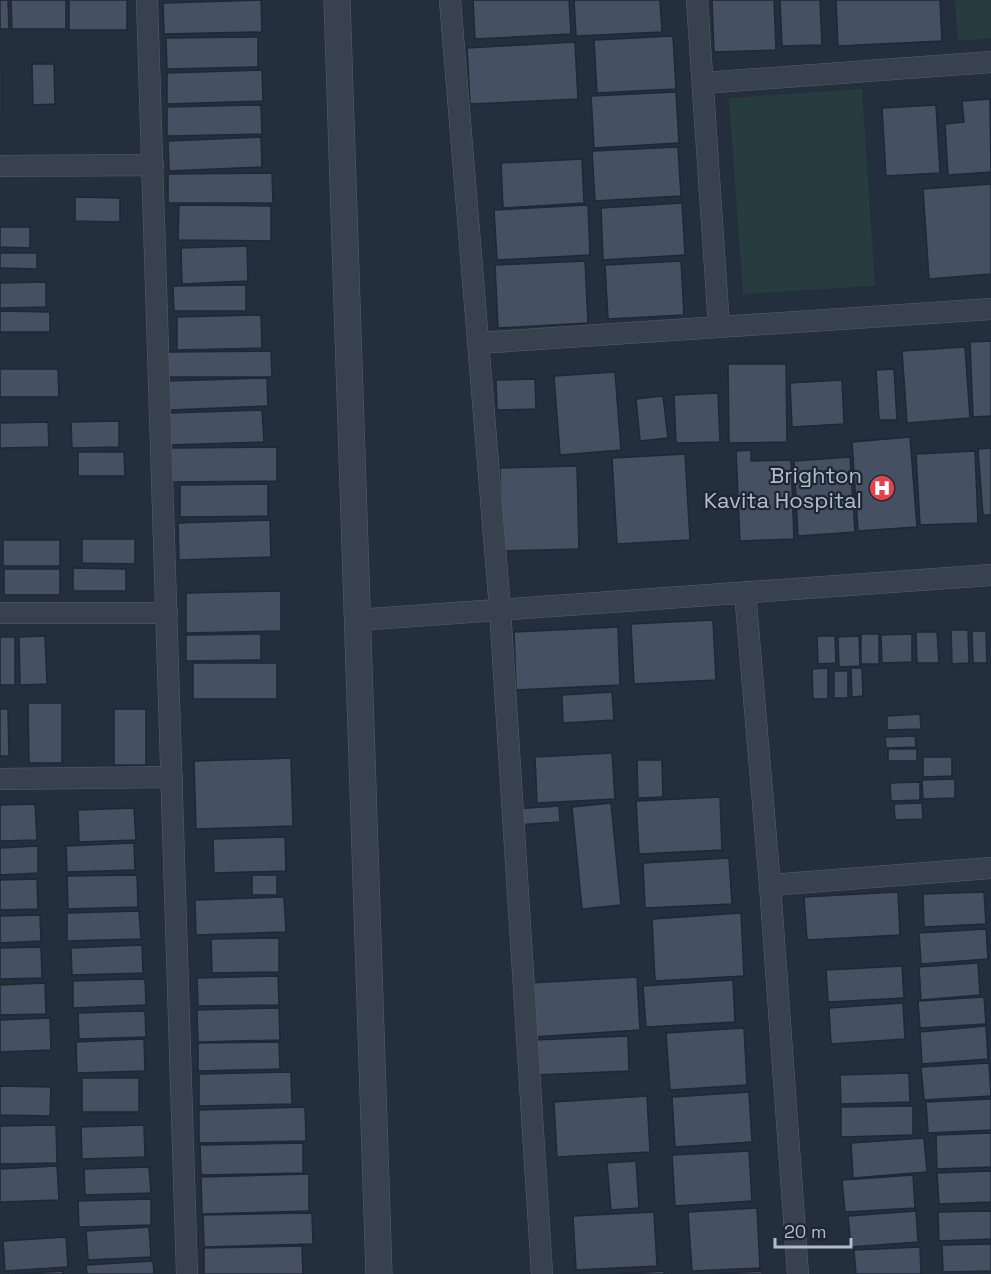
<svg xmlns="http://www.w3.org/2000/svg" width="991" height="1274" viewBox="0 0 991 1274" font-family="'Space Grotesk',sans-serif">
  <rect width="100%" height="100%" fill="#242f3e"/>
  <path fill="#263c3f" d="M955 0H991V38L958 41Z
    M862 89 875 286 743 294 729 98Z"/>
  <path fill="#455162" stroke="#1f2835" stroke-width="1.5" d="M0 0H8L9 29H0Z
    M11 0H66V29H12Z
    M69 0H127V30H69Z
    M261 0 262 32 164 34 163 3Z
    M473 0H569L571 34 475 39Z
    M574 0H660L662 32 576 36Z
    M712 0H774L776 50 714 52Z
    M780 0H820L822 45 782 46Z
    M836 0H940L942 41 838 46Z
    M673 36 676 89 597 93 594 40Z
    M258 37V67L167 69 166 38Z
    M575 42 578 99 470 104 467 48Z
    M32 64H54L55 104 33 105Z
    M0 68H2V112H0Z
    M262 70 263 101 167 104V73Z
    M676 92 679 143 594 148 591 96Z
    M990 99 991 172 948 175 945 124 964 122 962 101Z
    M261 105 262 134 167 136V107Z
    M936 105 940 173 886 176 882 108Z
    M261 137 262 167 169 171 168 141Z
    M678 147 681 196 595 201 592 151Z
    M582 159 584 203 503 208 501 163Z
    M272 173 273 203H168V174Z
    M991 184V274L929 279 923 189Z
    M75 197 120 198V222L75 221Z
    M682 203 685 255 603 260 601 208Z
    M179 205 271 206V241L178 240Z
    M588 205 590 255 497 260 494 210Z
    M0 227H30V248L0 247Z
    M247 246 248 281 182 284 181 248Z
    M0 253H37V269L0 268Z
    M585 261 588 323 498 328 495 265Z
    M681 261 684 315 608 319 605 265Z
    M46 282V307L0 308V283Z
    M246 285V311H174L173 286Z
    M0 311 50 312V332H0Z
    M261 315 262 348 177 350V317Z
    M991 341V416L973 417 970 342Z
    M965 347 970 418 907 423 902 351Z
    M271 351 272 377H168V352Z
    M728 364H786L787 442 729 443Z
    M0 369H58L59 397H0Z
    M894 369 897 420H879L876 370Z
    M615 372 621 450 560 455 554 376Z
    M267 378 268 406 170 410 169 381Z
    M535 379 536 409 497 410 496 380Z
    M842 380 844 424 792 427 790 383Z
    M718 393 720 442 676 443 674 395Z
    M663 396 668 438 640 441 636 399Z
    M262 410 264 442 170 445 169 413Z
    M119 421V447L72 448 71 422Z
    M48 422 49 447 0 448V423Z
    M910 437 917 527 858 531 852 442Z
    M277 447V481L171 482V448Z
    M991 448V515H983L978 449Z
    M751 450V461L791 460 794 539 740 541 736 451Z
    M975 451 978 523 920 525 916 454Z
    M78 452H124L125 476H78Z
    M685 454 690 540 617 544 612 458Z
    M850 457 855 532 798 536 794 461Z
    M577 466 579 549 502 551 500 468Z
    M268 484V516L180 517V485Z
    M270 520 271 557 179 560 178 523Z
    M82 539H135V564L82 563Z
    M3 540H60V566H3Z
    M73 568 126 569V591H73Z
    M4 569H60V595H4Z
    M281 591V631L186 633V593Z
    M713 620 716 680 634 684 631 624Z
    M618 627 620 685 516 690 514 632Z
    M951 630H968L969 663 952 664Z
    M972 631H986L987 663H973Z
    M916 632H937L939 663H917Z
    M261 634V660L186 661V635Z
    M861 634H879V664H861Z
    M912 634V662L882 663 881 635Z
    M45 636 47 684 20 685 19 637Z
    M817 636H835L836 663 818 664Z
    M859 636 860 666 839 667 838 637Z
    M0 637H15V685H0Z
    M193 663H277V699H193Z
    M828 668V699H813L812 669Z
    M851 668H862L863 696 852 697Z
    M834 671H848V698H834Z
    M612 692 614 720 563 723 562 695Z
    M28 703H62V763H29Z
    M0 709H8L9 756H0Z
    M114 709H146V765H114Z
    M920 714 921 729 887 730V716Z
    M915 736 916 747 886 748 885 737Z
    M888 749H917V761H888Z
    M612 753 615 799 537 803 535 757Z
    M923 757H952V776L923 777Z
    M291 758 293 826 196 829 194 761Z
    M637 760H662L663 797 638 798Z
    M955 779V798L923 799 922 780Z
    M920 782V800L891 801 890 783Z
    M720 797 722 850 639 854 636 801Z
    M611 803 621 905 582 909 572 807Z
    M922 803 923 819 895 820 894 804Z
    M35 804 37 840 0 841V805Z
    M559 806 560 822 516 825 514 809Z
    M134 808 136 840 79 842 78 810Z
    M285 837 286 871 214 873 213 839Z
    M134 843 135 870 67 872 66 846Z
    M38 846V873L0 875V848Z
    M729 858 732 904 645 908 643 863Z
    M137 875 138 907 68 909 67 876Z
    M252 875H277V895H252Z
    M37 879 38 909 0 910V880Z
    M898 892 900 935 807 940 804 897Z
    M984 892 986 924 924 927 923 894Z
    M284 897 286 932 196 935 195 900Z
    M139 911 141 939 67 941V913Z
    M741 913 744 976 655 981 652 919Z
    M40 915 41 941 0 943V916Z
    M986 929 988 959 921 964 919 933Z
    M279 938V972L212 973 211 939Z
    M142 945 143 973 72 975 71 948Z
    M41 947 42 978 0 979V948Z
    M978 963 980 995 921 1000 919 967Z
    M902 966 904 998 828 1002 826 970Z
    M278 976 279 1005 198 1006 197 978Z
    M637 977 640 1030 533 1037 530 983Z
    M145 979 146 1005 73 1008V981Z
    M733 980 735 1022 646 1027 643 986Z
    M45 983 46 1014 0 1015V985Z
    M984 997 986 1024 920 1028 918 1001Z
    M903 1003 905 1039 831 1044 829 1008Z
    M279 1008 280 1040 198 1042 197 1010Z
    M145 1011 146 1037 79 1039 78 1013Z
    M50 1018 51 1050 0 1052V1020Z
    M986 1026 988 1059 922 1064 920 1032Z
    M744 1028 747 1085 670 1090 666 1033Z
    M628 1036 629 1071 536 1075 535 1040Z
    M144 1039 145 1071 77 1073 76 1042Z
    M279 1042 280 1069 198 1071V1043Z
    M989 1063 991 1096 924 1100 921 1067Z
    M291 1072 292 1104 199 1106V1074Z
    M909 1073 910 1102 841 1104 840 1075Z
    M82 1078H139V1112H82Z
    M0 1086 51 1087 50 1116 0 1115Z
    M749 1092 752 1142 675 1147 672 1097Z
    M647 1096 650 1152 557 1157 554 1102Z
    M991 1099V1130L928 1133 926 1102Z
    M913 1106V1135L841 1137V1107Z
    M305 1107 306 1141 199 1143V1110Z
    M56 1125 57 1163 0 1164V1126Z
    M144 1125 145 1157 82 1159 81 1127Z
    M991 1133V1167L937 1169 936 1135Z
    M924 1138 927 1172 853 1178 851 1143Z
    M303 1143V1173L201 1175 200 1145Z
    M749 1151 752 1201 675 1206 672 1155Z
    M636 1161 639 1208 611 1210 607 1163Z
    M57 1166 59 1200 0 1202V1169Z
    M149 1167 151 1193 85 1195 84 1169Z
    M991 1171V1202L939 1204 937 1173Z
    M309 1174V1211L202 1214 201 1177Z
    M913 1175 915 1208 845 1212 842 1180Z
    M151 1199V1225L79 1227 78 1201Z
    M757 1208 760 1268 692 1271 688 1212Z
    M916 1211 918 1242 851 1247 848 1216Z
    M991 1211V1239L939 1241 938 1212Z
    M654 1212 657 1266 576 1270 573 1216Z
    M312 1213 313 1244 204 1247 203 1215Z
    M149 1227 151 1257 88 1260 86 1231Z
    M66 1237 68 1267 5 1271 3 1241Z
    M991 1244V1271L943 1272 942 1245Z
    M302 1246 303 1274H204V1248Z
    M920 1247 921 1274H856L854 1250Z
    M153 1261 154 1274H87L86 1265Z
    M63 1271V1274H15Z
    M664 1271V1274H618Z
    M762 1271V1274H714Z"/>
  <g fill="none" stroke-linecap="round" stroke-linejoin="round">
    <g stroke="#565f6c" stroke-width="22">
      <path id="minor" d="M147 0 187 1274
        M450 0 500 609 542 1274
        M697 0 719 327
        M703 83 991 62
        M0 166 153 165
        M478 343 991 309
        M745 592 770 885 798 1274
        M0 613H167
        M357 620 991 575
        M0 779 172 777
        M770 885 991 868"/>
    </g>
    <g stroke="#565f6c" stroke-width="27">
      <path id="tertiary" d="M337 0 379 1274"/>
    </g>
    <use href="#minor" stroke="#38414e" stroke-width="21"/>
    <use href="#tertiary" stroke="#38414e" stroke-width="26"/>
  </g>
  <defs>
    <g id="hospital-disc" transform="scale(1.35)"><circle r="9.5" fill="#e0444e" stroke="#1d2633"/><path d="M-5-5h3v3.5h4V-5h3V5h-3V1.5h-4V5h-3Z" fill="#fff"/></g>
  </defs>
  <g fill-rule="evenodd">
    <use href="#hospital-disc" x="882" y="488"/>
  </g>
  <g text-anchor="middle" stroke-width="4.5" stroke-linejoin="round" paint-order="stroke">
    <g font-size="22" fill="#b4bcc9" stroke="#1d2633" text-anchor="end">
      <text x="862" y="483">Brighton<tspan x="862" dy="25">Kavita Hospital</tspan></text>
    </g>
  </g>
  <path d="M775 1238v9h76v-9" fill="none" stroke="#b4bcc9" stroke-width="3"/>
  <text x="784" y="1238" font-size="18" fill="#b4bcc9" stroke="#1d2633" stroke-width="4.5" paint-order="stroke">20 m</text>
</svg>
